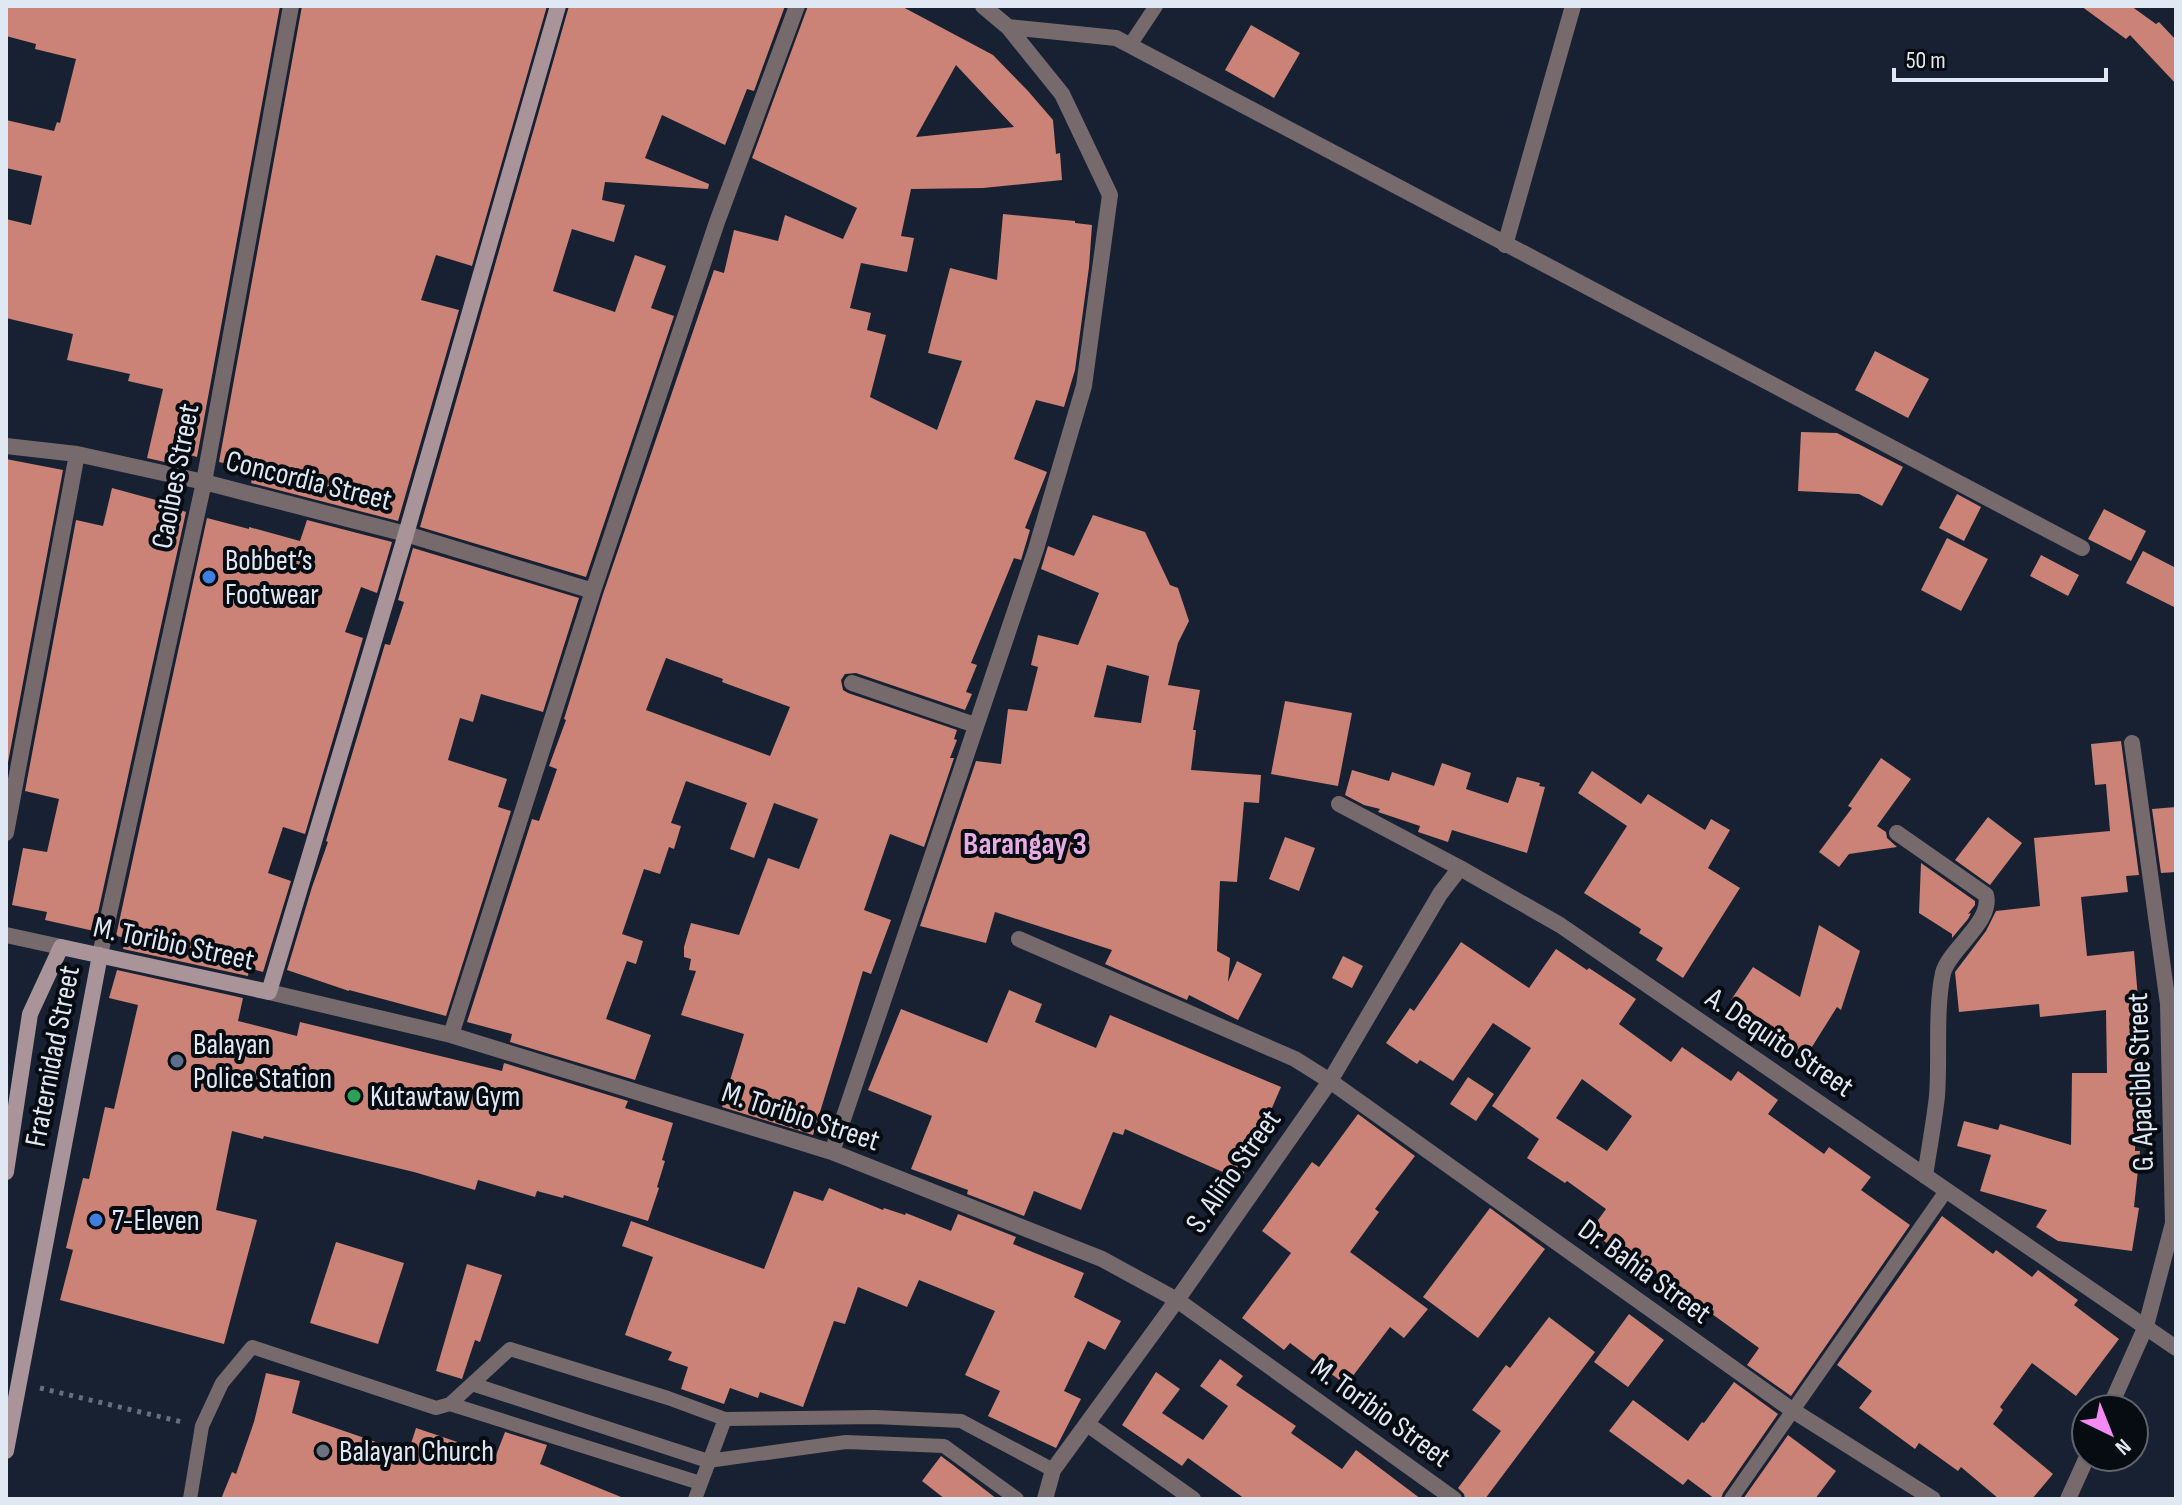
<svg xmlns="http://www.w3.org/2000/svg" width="2182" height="1505" viewBox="0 0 2182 1505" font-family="'Sofia Sans Condensed',sans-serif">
  <rect width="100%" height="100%" fill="#172132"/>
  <path fill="#ca8376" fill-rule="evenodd" d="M6 6H280L197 457 190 455 187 467 147 458 163 389 128 381 130 374 67 360 73 334 6 318V219L31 225 42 176 6 168V120L54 131 57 122 60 123 76 59 35 49 36 44 6 36Z
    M302 6H547L472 266 436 255 421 300 459 310 398 521 251 483 254 470 219 462Z
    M569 6H785L754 91 747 89 725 145 662 115 645 158 709 184 708 189 605 182 602 200 625 205 614 242 572 229 553 291 615 312 635 255 666 266 651 308 674 316 586 577 420 527Z
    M808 6H901L993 55 1028 91 1053 120 1056 154 1060 153 1062 180 983 188 911 189 901 236 914 238 907 272 861 263 850 308 871 313 867 330 886 335 870 397 937 430 962 361 928 353 950 268 997 280 1003 214 1075 221V223L1092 225 1089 267 1075 370 1064 407 1036 400 1014 459 1047 472 1025 528 1030 530 1021 560 1014 558 971 663 977 665 966 692 972 694 965 710 856 673 845 674 841 680 843 690 848 693 957 730 954 739 957 740 950 758H954L924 847 890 834 864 910 891 920 871 974 863 971 813 1135 722 1107 744 1034 681 1015 696 971 689 970 691 959 684 957V947L691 923 739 935 768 858 799 869 818 819 774 803 754 858 730 849 747 803 686 781 671 823 681 826 674 849 669 847 660 874 644 869 622 934 643 941 636 964 627 961 606 1019 651 1035 635 1080 510 1042 512 1034 467 1022 532 819 539 821 557 769 549 766 566 720 564 719 603 594 714 270 724 273 734 230 778 241 785 215 843 239 857 208 752 158ZM956 65 1014 127 916 137ZM666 658 723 679 722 682 790 707 770 756 646 710Z
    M2081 6H2131L2156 24 2159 22 2176 40V84L2130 35 2126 39Z
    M1251 25 1300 53 1274 98 1225 70Z
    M1875 351 1929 379 1908 418 1855 390Z
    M1801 432 1837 433 1903 467 1882 506 1859 494 1798 491Z
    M6 459 63 470 6 773Z
    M112 488 178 506V509L186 512 94 931 45 920 47 912 12 905 23 848 47 852 59 799 25 791 76 520 103 526Z
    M1957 494 1981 507 1964 541 1939 528Z
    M2104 509 2146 531 2131 561 2088 539Z
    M1093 515 1145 532 1170 585 1178 588 1189 621 1178 643 1168 685 1200 690 1193 730H1196L1191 770 1261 775 1259 803 1244 802 1237 882 1220 881 1217 951 1230 958 1228 982 1237 961 1262 974 1238 1020 1189 995 1187 1000 1105 964 1112 950 995 912 986 943 920 926 976 761 1001 764 1008 709 1027 711 1038 667 1031 665 1038 635 1078 645 1099 593 1041 569 1048 546 1074 556ZM1107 665 1149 676 1141 723 1094 717Z
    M207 518 249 529V527L300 541 307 520 392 542 377 593 361 587 345 632 363 638 305 834 283 827 268 873 291 881 263 972 249 968 248 976 123 949 126 938 116 936Z
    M1947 538 1988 559 1961 611 1921 590Z
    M413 548 579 598 543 712 481 694 473 722 460 718 448 760 507 779 498 807 511 811 446 1016 349 990V991L287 970 312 887 328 842 326 841 385 644 390 645 404 602 398 600Z
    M2143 551 2176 568V608L2126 583Z
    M2041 555 2079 575 2068 596 2030 576Z
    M1285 701 1352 713 1338 786 1271 774Z
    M2121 741 2139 875 2126 876 2128 892 2081 897 2087 956 2134 951 2138 998 2135 1151H2140L2134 1207 2139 1208 2132 1251 2058 1241 2036 1227 2047 1210 1980 1191 1991 1155 1957 1146 1964 1121 1998 1130 2000 1124 2071 1145 2072 1073H2107L2106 1010 2040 1017 2039 1004 1959 1012 1955 972 1986 931 1996 911 2040 906 2034 838 2110 831 2106 784 2095 785 2091 744Z
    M1881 758 1911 779 1877 826 1886 832 1887 838 1897 847 1849 854 1839 867 1819 852 1852 808 1848 806Z
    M1442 763 1471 773 1466 789 1508 803 1517 777 1540 783 1539 786 1545 787 1527 853 1452 830 1448 842 1418 832 1420 826 1378 812 1380 809 1364 805 1345 795 1352 770 1389 781 1392 772 1434 786Z
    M1592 771 1641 804 1648 794 1705 830 1711 819 1730 830 1708 868 1740 888 1683 978 1656 960 1663 948 1639 933 1641 929 1584 893 1627 826 1578 793Z
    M2176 807V872L2161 873 2152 809Z
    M1988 817 2022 843 1990 885 1955 860Z
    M1285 837 1315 848 1299 891 1269 879Z
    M1921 863 1975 901V905L1968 914 1971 913 1968 919 1952 938V934L1919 913Z
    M1819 925 1860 951 1841 1010 1837 1007 1805 1058 1769 1036 1774 1027 1731 1000 1753 967 1800 997Z
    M1461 942 1529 988 1556 949 1587 970 1589 968 1636 999 1619 1024 1671 1062 1682 1047 1731 1081 1738 1071 1778 1100 1768 1114 1824 1154 1829 1147 1871 1177 1861 1190 1910 1225 1791 1396 1747 1365 1759 1348 1614 1243 1611 1246 1590 1231 1606 1209 1567 1181 1565 1183 1527 1158 1539 1139 1492 1106 1531 1048 1493 1023 1453 1081 1420 1060 1417 1064 1386 1043 1410 1008 1414 1011ZM1582 1079 1632 1116 1607 1151 1556 1118Z
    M1343 956 1363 966 1352 988 1332 978Z
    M117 970 243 998 238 1021 297 1036 300 1022 502 1071 504 1063 628 1101 625 1108 673 1123 662 1160 665 1161 657 1187 659 1188 648 1221 564 1195 563 1198 537 1191 535 1197 478 1180 475 1190 414 1172 264 1136 263 1139 232 1131 216 1210 257 1220 224 1344 60 1300 73 1250 66 1248 83 1178 89 1179 105 1107 114 1109 138 1005 109 998Z
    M1009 990 1042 1004 1035 1022 1096 1048 1110 1015 1281 1087 1241 1180 1125 1129 1123 1135 1113 1132 1081 1210 1034 1191 1024 1216 967 1194 968 1190 911 1169 932 1116 868 1090 901 1009 987 1043Z
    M1468 1077 1494 1094 1476 1121 1450 1104Z
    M1358 1114 1415 1156 1375 1209 1379 1212 1350 1252 1428 1309 1404 1338 1390 1327 1346 1385 1290 1343 1284 1350 1242 1318 1291 1253 1262 1231 1312 1162 1319 1167Z
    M829 1188 883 1210 884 1208 905 1215 906 1213 951 1231 958 1214 1016 1237 1013 1244 1084 1273 1074 1297 1121 1321 1105 1350 1088 1341 1064 1391 1081 1399 1056 1448 988 1416 1000 1391 965 1375 995 1311 919 1280 907 1307 858 1287 845 1324 834 1321 803 1407 760 1392 758 1398 730 1388 724 1404 681 1389 688 1367 668 1360 672 1352 625 1335 653 1257 622 1246 631 1221 764 1269 794 1191 823 1201Z
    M1490 1208 1545 1249 1478 1338 1423 1297Z
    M1942 1216 1993 1254 1996 1250 2032 1277 2038 1270 2078 1300 2074 1305 2119 1339 2076 1396 2032 1363 2000 1407 2003 1410 1993 1424 2053 1474 2032 1499H1999L1961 1467 1958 1471 1919 1443 1915 1449 1859 1408 1872 1391 1837 1365Z
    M336 1242 404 1263 378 1344 310 1323Z
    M467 1264 502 1275 480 1342 475 1340 462 1379 436 1371Z
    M1629 1314 1664 1340 1628 1387 1594 1362Z
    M1549 1317 1595 1352 1485 1499H1465L1464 1494 1458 1488 1501 1431 1472 1410 1506 1365 1510 1368Z
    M1220 1359 1243 1376 1236 1385 1296 1426 1291 1433 1342 1469 1356 1450 1421 1499H1245L1188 1458 1182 1466 1122 1425 1156 1372 1180 1389 1162 1413 1203 1440 1228 1406 1200 1386Z
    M266 1373 300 1381 292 1413 408 1453 416 1428 496 1455 505 1432 547 1445 540 1464 626 1499H221L232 1472 236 1474 254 1422Z
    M1734 1382 1778 1414 1723 1493 1721 1499H1715L1688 1479 1683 1485 1609 1431 1633 1400 1688 1441 1702 1422 1704 1423Z
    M1788 1435 1836 1471 1815 1499H1743Z
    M941 1456 953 1465 997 1499H945L922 1481Z"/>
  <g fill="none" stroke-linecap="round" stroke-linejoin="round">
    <path stroke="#666f7e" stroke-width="5" stroke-dasharray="4 6" stroke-linecap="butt" d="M40 1388 182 1422"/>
    <path stroke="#776a6d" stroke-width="14" d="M1130 45 1156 6
      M472 1384 708 1461 846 1442 944 1446 1017 1499
      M450 1404 700 1483
      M190 1499 202 1426 222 1383 252 1347 436 1408 450 1404 510 1349 668 1398 725 1419 875 1417 961 1421 1053 1470
      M695 1499 725 1419
      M1731 1499 1946 1191"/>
    <path stroke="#776a6d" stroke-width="16" d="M1008 27 1116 38 2082 548
      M1505 245 1573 6
      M6 446 77 454 204 482 406 534 593 591
      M852 683 975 725
      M1339 804 1460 868 1560 925 2176 1348
      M6 833 77 454
      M1897 833 1986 895C1993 922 1949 949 1943 973 1935 1011 1940 1058 1937 1096 1934 1123 1929 1149 1925 1176
      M6 935 61 947
      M1019 939 1295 1059 1330 1081 1792 1410 1933 1499
      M100 955 204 482 291 6
      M269 992 451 1035 832 1152 1102 1259 1177 1300 1454 1499
      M451 1035 593 591 717 222 797 6
      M832 1152 1036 549 1084 386 1110 195 1062 94 1008 27 983 6
      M2109 1409 2146 1326 2173 1223 2168 1004 2132 743
      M1087 1424 1193 1499
      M1045 1499 1053 1470 1177 1300 1330 1081 1440 894 1460 868
      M2068 1499 2087 1457"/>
    <path stroke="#a89499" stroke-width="16" d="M6 1172 30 1014 61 947 269 992 406 534 558 6
      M6 1451 100 955"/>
  </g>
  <g fill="#3f7fe0" stroke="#070b12" stroke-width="3">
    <circle cx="209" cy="577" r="8"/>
    <circle cx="96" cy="1220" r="8"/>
  </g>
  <circle fill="#5c6f8a" stroke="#070b12" stroke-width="3" cx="177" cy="1061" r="8"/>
  <circle fill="#2e9e5b" stroke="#070b12" stroke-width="3" cx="354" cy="1096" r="8"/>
  <circle fill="#6b7280" stroke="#070b12" stroke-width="3" cx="323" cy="1451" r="8"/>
  <g text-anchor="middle" stroke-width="8" stroke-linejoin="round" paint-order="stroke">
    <g font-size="30" fill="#e0e8f4" stroke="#070b12">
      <text transform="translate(175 476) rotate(-79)" y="10">Caoibes Street</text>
      <text transform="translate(309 480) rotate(14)" y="10">Concordia Street</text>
      <text transform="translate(174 943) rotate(12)" y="10">M. Toribio Street</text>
      <text transform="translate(1780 1042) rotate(34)" y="10">A. Dequito Street</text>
      <text transform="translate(52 1056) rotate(-79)" y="10">Fraternidad Street</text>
      <text transform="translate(2140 1082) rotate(-92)" y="10">G. Apacible Street</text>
      <text transform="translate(801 1116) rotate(18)" y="10">M. Toribio Street</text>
      <text transform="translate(1233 1171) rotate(-55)" y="10">S. Aliño Street</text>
      <text transform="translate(1645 1271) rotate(36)" y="10">Dr. Bahia Street</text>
      <text transform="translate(1381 1412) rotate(36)" y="10">M. Toribio Street</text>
    </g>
    <g font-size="30" fill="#e0e8f4" stroke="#070b12" text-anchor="start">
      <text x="225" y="570">Bobbet’s<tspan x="225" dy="34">Footwear</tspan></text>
      <text x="193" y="1054">Balayan<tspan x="193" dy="34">Police Station</tspan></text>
      <text x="370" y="1106">Kutawtaw Gym</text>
      <text x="112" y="1230">7-Eleven</text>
      <text x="339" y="1461">Balayan Church</text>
    </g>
    <g font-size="32" font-weight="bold" fill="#e7ace4" stroke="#070b12">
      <text x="1025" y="854">Barangay 3</text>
    </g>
  </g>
  <rect width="2182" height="1505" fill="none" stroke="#e0e8f4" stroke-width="16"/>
  <g transform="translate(2110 1433) rotate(137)"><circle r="38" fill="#070b12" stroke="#5e636c" stroke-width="2"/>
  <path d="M0-6L14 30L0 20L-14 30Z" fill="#f38af1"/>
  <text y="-12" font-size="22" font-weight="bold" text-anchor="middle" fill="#e0e8f4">N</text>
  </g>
  <path d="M1894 68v12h212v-12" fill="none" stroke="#e0e8f4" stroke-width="4"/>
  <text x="1906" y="68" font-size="24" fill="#e0e8f4" stroke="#070b12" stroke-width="6" paint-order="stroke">50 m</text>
</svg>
